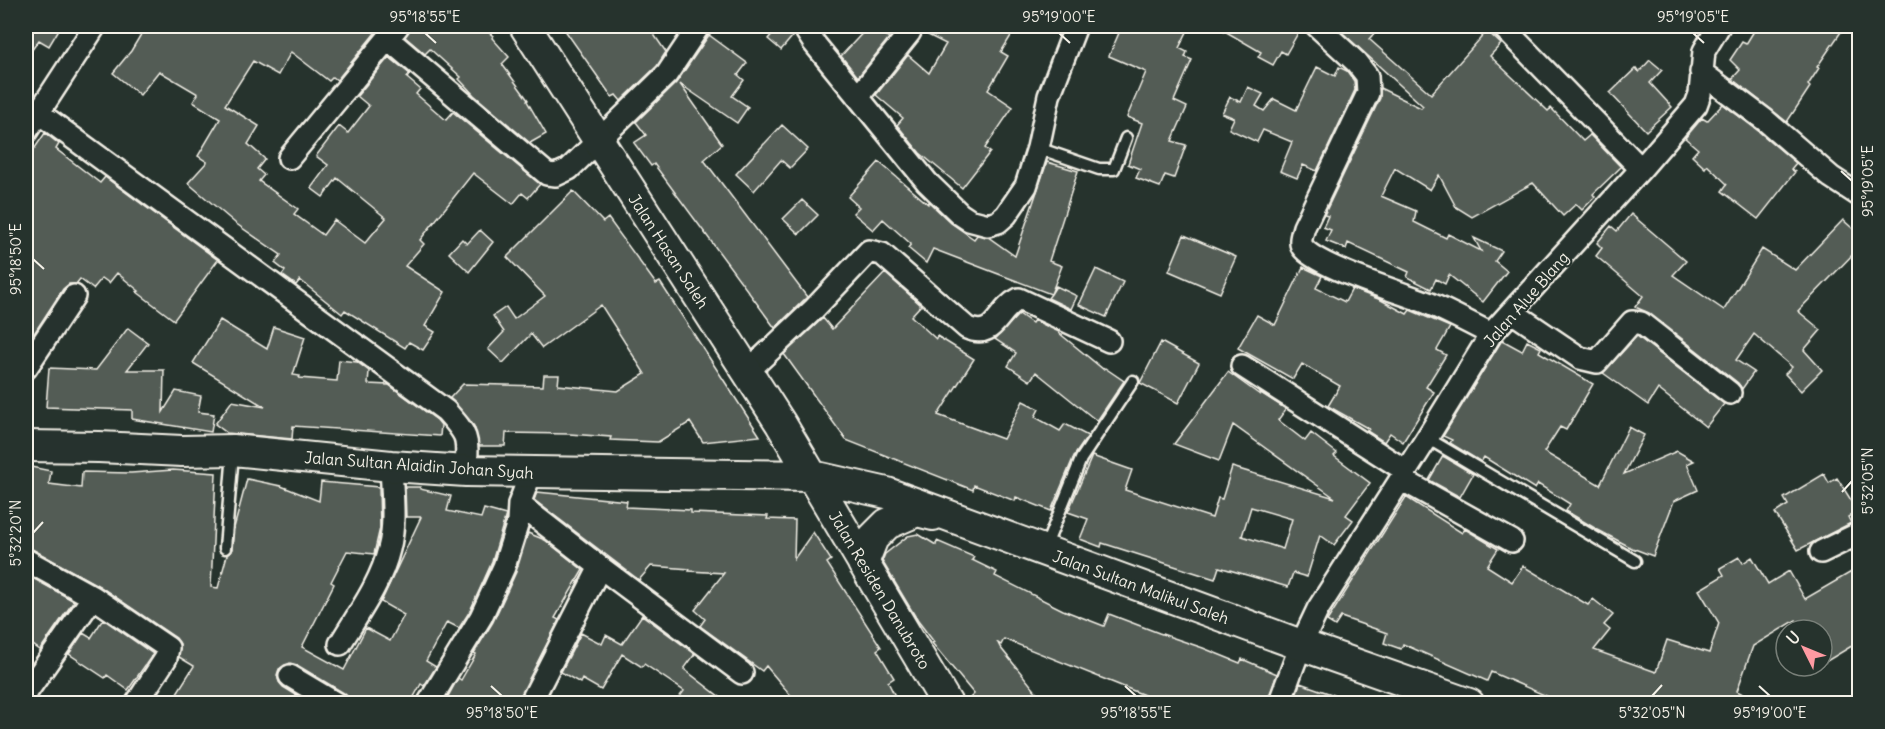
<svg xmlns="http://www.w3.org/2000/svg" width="1885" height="729" viewBox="0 0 1885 729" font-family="Delius,sans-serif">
  <rect width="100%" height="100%" fill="#26332d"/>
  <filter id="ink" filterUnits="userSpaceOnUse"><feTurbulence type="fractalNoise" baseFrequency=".0167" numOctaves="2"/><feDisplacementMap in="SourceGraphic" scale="12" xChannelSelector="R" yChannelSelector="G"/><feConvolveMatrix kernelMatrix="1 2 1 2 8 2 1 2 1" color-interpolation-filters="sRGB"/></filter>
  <g filter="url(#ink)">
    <path fill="#525c55" stroke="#f4f1e8" stroke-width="1.5" fill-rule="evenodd" d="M26 26H61L49 46 39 40 26 58Z
      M146 26H365L375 33 337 80 333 77 329 81 291 52 278 75 253 61 225 105 259 126 248 144 265 159 257 169 264 175 259 181 298 209 294 214 323 235 334 220 365 243 386 218 337 178 323 197 311 188 328 165 316 156 339 126 348 133 369 106 357 96 389 57 410 74 407 78 420 89 416 94 446 120 453 112 540 184 528 198 522 193 513 204 473 173 420 240 424 244 405 266 445 292 425 326 435 332 423 350 409 342 405 348 345 310 342 314 300 280 296 285 282 275 285 271 275 263 281 255 235 223 188 183 207 162 198 156 220 119 193 102 198 94 159 71 140 95 113 73 131 51Z
      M410 26H481L493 36 492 38 509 57 502 64 528 100 527 101 546 134 530 143 474 95 459 79 461 77 430 49 425 54 405 37Z
      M562 26H648L666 52 657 66 621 101 616 95 612 97Z
      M779 26 792 37 781 50 768 39Z
      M869 26H874L889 38 858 77 841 56Z
      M921 26H1017L1001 52 1008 56 988 90 1013 107 985 148 990 152 962 188 920 153 897 125 903 118 876 95 908 55 929 73 946 44 922 32Z
      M1122 26H1190L1179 48 1187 52 1185 57 1192 60 1174 101 1187 107 1172 141 1186 145 1174 178 1165 175 1160 187 1136 178 1140 169 1128 164 1142 123 1127 117 1146 72 1109 56Z
      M1216 26H1302L1286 54 1281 51 1273 65 1258 57 1261 52Z
      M1335 26H1381L1369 39 1431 94 1487 31 1501 44 1490 56 1548 111 1551 108 1583 141 1590 135 1621 167 1593 194 1595 197 1582 210 1576 204 1563 216 1533 183 1472 217 1456 207 1439 175 1430 190 1395 168 1381 196 1416 211 1414 222 1446 238 1448 234 1481 251 1474 238 1502 251 1495 261 1507 271 1483 302 1449 275 1445 284 1436 279 1431 289 1407 277 1409 272 1348 243 1346 249 1326 241 1331 230 1323 227 1328 216 1324 215 1380 98V88L1421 108 1423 106Z
      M1757 26H1845L1817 67 1819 68 1808 85 1810 87 1787 122 1732 79 1740 70 1730 60 1742 42 1746 44Z
      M709 35 747 63 738 75 744 80 732 96 748 107 737 123 680 84 722 144 704 160 807 297 775 328 654 164 651 166 634 143 646 135 636 122 676 83Z
      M1650 60 1662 70 1650 83 1672 107 1646 131 1610 93 1636 68 1639 72Z
      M1317 67 1335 76 1339 67 1347 71 1354 81 1355 90 1317 171 1303 165 1297 178 1280 171 1292 142 1263 130 1257 142 1229 129 1234 118 1222 113 1230 97 1241 102 1248 87 1263 94 1256 106 1264 111 1274 99 1296 110Z
      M1723 104 1757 130 1796 163 1791 169 1795 172 1758 219 1722 191 1727 184 1707 165 1705 168 1692 156 1698 149 1685 138 1702 118 1707 121Z
      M782 125 808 149 790 168 781 160 754 191 736 174Z
      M45 133 59 144 56 149 100 183 105 177 218 260 174 320 137 292 139 291 117 273 109 283 102 278 93 289 80 279 76 284H69L63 289 26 346V161Z
      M879 162 928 204 929 202 951 223 974 239 977 235 988 237 1015 256 1047 162 1078 171 1049 261 1062 266 1051 294 1056 286 1077 296 1071 309 1048 298 1051 294 933 249 926 263 908 248 911 244 883 219 873 230 853 213 859 207 848 197Z
      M573 191 603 222 608 218 656 284 660 282 760 436 703 442 690 422 658 442 610 440 611 437 569 434 506 433 505 446H479L474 426 450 398 463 384 543 386 544 375H559L558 385 618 391 645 374 601 305 542 348 531 334 503 363 488 349 504 332 493 316 506 307 514 319 545 296 507 257Z
      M802 200 818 215 799 234 783 219Z
      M1631 214 1686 261 1673 275 1724 310 1762 249 1795 270 1843 220 1860 235V247L1798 311 1821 330 1804 350 1822 370 1801 391 1785 374 1792 367 1754 334 1736 360 1754 372 1742 389 1738 383 1649 313 1635 307 1643 296 1596 256 1602 248 1597 243 1611 226 1617 231Z
      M480 230 493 242 469 272 449 253 462 239 467 244Z
      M1184 235 1236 257 1220 293 1169 271Z
      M1303 267 1322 276 1316 288 1345 302 1352 289 1381 300 1407 314 1410 310 1450 327 1437 350 1446 355 1426 387 1434 392 1403 442 1390 433 1384 442 1367 431 1369 429 1328 406 1340 386 1302 364 1293 379 1238 348 1257 315 1275 325Z
      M1096 269 1123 282 1106 317 1079 305Z
      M885 273 921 305 911 316 936 339 937 336 974 359 938 415 1003 439 1023 401 1039 409 1035 417 1060 431 1065 424 1088 436 1074 456 1051 511 1016 497 1015 501 974 485 973 490 846 440 784 354 823 318 832 329Z
      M1019 314 1032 323 1034 320 1059 332V333L1103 369 1105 368 1124 381 1097 421 1036 372 1030 381 1008 366 1016 353 995 339Z
      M220 320 267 349 274 327 305 337 293 375 300 376 299 378 337 381 339 360 357 362 369 371 368 384 389 385 437 420 441 425 440 436 293 426 292 439 227 433 215 424 232 401 265 407 193 363Z
      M128 328 148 343 127 370H164L163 412 176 391 201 396 198 412 214 414 211 432 132 419V410L46 407 49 368 96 370Z
      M1637 336 1724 404 1706 427 1658 389 1648 405 1603 373Z
      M1502 340 1522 351 1527 341 1541 348 1539 352 1593 384 1566 430 1560 427 1544 452 1600 485 1629 427 1644 435 1624 474 1677 451 1694 461 1687 464 1698 490 1674 501 1653 556 1632 548 1598 530 1566 511 1570 504 1538 484 1535 489 1484 457 1481 462 1450 443 1452 440 1443 436Z
      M1161 342 1199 363 1178 403 1140 383Z
      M1228 372 1260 395 1261 393 1286 409 1278 420 1305 441 1311 433 1337 453 1334 456 1370 483 1346 515 1353 520 1334 545 1320 535 1307 577 1293 573 1288 587 1219 567 1215 579 1102 543 1101 547 1080 539 1088 519 1068 512 1092 456 1132 470 1125 490 1212 518 1218 498 1222 499 1232 467 1335 498 1233 425 1219 461 1174 444ZM1251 507 1292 519 1283 549 1242 536Z
      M1443 456 1473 474 1460 497 1429 480Z
      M26 466 51 471 49 484 81 488 82 472 131 473 173 470 216 473 211 587 218 588 227 555 232 549 234 528 247 479 281 486 319 501 321 482 379 487 380 528 374 554 347 551 331 582 334 584 302 647 344 670 366 628 390 641 404 615 381 602 421 517H406L405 487H420V489L451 496 447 511 481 518 484 509 506 515 505 518 492 562 470 611 459 628 447 622 426 661 436 667 424 686 421 684 410 704H350L348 697 344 693 297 665 290 663 279 669 277 675 279 682 283 687 311 704H187L175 696 194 666 179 657 180 644 176 638 99 586 32 549 26 547Z
      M1824 474 1829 483 1837 478 1858 511 1848 517 1851 523 1798 550 1775 513 1788 505 1784 498Z
      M537 492 627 501 626 507 691 510V513L768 516 767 519 795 520 794 559 813 532 831 560 827 563 881 647 877 650 894 678 888 682 899 704H798L766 666 762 671 700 626 705 619 695 610 724 573 689 571 690 569 651 566 639 580 534 500Z
      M1406 497 1462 533 1465 529 1498 549 1487 566 1512 582 1523 566 1588 605 1593 599 1613 615 1604 625 1610 630 1594 650 1656 672 1667 640 1709 653 1719 623 1699 590 1724 575 1720 568 1739 557 1743 563 1752 557 1768 584 1789 571 1805 599 1853 571 1860 582V641L1822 664V630H1802L1796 620 1753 646 1737 691 1761 704H1565L1491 672 1487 681 1403 644 1401 649 1384 643 1387 633 1341 617 1335 626 1327 621Z
      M528 533 545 540 583 570 555 618 559 620 517 704H444L458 678 461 680 476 654 474 653 493 622 516 572Z
      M918 534 936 545 937 541 974 557 972 560 997 572 995 576 1063 610 1104 626 1109 614 1159 633 1203 648 1240 663 1242 659 1277 674 1267 704H1140L1144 695 1004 639 1001 645 998 643 1000 647 1046 704H964L974 694 932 643 934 642 918 621 882 561 885 554 908 536Z
      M29 576 74 601 40 650 26 640V581Z
      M642 615 695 654 684 669 729 704H674L684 691 644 664 642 667 622 654 601 690 582 679 580 683 561 672 581 633 602 644 606 635 622 644Z
      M103 619 153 654 128 690 107 675 105 678 69 654 83 633 91 638Z
      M1300 683 1351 701 1350 704H1293Z"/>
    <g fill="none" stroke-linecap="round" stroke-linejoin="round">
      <g stroke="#f4f1e8" stroke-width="15">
        <path id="lane" d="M1038 148 1099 169H1114L1126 138
          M1427 438 1635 561
          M225 548 233 453
          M1045 548 1081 459 1133 381"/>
      </g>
      <g stroke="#f4f1e8" stroke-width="26">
        <path id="street" d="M803 26 814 43 927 182 960 214 969 220 988 225 998 222 1006 215 1026 186 1038 148 1049 96 1076 26
          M1317 26 1356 62 1367 76 1368 93 1304 227C1302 235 1298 243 1304 249 1321 268 1400 292 1428 303 1449 312 1470 323 1491 334
          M1502 26 1641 169
          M388 39 547 174 556 175 569 169 667 74 699 26
          M1701 72 1765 120 1831 177 1860 196
          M858 97 910 32
          M39 113 446 411C469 437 468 437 466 471
          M26 132 95 26
          M289 158 398 26
          M1512 312 1580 358 1597 362 1632 322 1641 323 1730 393
          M1242 366 1406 471
          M26 368 74 296
          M747 372 813 310 869 251 882 254 967 328C996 340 996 310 1019 299L1109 341
          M1401 479 1512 541
          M519 504 600 567 530 704
          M1821 552 1860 533
          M26 560 93 597 168 648 166 658 136 704
          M600 567 742 673
          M340 644C358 614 381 583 389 549 396 523 392 493 391 466
          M290 676 337 704
          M26 693 93 597
          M428 704 481 617 504 567 518 522 519 504 531 473
          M1279 704 1301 645 1318 609 1427 438 1491 334 1641 169 1696 105 1700 94 1704 51 1719 26"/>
      </g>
      <g stroke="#f4f1e8" stroke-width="34">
        <path id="secondary" d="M525 26 781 424 947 704
          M26 446 99 447 182 451 233 450 391 466 466 471 812 476 887 493 1301 645 1469 704
          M863 563 873 538 887 524 917 511 933 515"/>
      </g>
      <use href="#lane" stroke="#26332d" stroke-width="10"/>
      <use href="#street" stroke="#26332d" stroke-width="21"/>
      <use href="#secondary" stroke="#26332d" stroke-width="30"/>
    </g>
  </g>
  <path fill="none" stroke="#f4f1e8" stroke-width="2" d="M425 33 436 43M1059 33 1070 43M1693 33 1704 43M1841 171 1852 181M33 259 44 269M1842 492 1852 481M33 533 43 522M491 686 502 696M1125 686 1136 696M1759 686 1770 696M1652 696 1662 685"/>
  <g text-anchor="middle" stroke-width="4.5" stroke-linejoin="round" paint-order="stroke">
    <g font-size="16" fill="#f4f1e8" stroke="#26332d">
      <text transform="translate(669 251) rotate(57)" y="6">Jalan Hasan Saleh</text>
      <text transform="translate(1526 299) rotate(-49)" y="6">Jalan Alue Blang</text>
      <text transform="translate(419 465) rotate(4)" y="6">Jalan Sultan Alaidin Johan Syah</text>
      <text transform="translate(1141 587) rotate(20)" y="6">Jalan Sultan Malikul Saleh</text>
      <text transform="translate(880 590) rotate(59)" y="6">Jalan Residen Danubroto</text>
    </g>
  </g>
  <rect width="1885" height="729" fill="none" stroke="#26332d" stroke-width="66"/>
  <g transform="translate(1804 648) rotate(313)"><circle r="28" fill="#26332d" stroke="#787f78" stroke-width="1.5"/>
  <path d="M0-4.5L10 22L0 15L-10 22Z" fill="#ff9aa2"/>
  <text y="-9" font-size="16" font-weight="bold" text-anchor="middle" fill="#f4f1e8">U</text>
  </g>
  <rect x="33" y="33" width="1819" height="663" fill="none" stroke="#f4f1e8" stroke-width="2"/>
  <g font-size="15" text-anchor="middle" fill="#f4f1e8">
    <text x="425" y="22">95°18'55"E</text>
    <text x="1059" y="22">95°19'00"E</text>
    <text x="1693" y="22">95°19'05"E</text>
    <text transform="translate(1868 181) rotate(-90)" y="5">95°19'05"E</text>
    <text transform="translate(16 259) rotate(-90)" y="5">95°18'50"E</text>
    <text transform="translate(1868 481) rotate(-90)" y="5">5°32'05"N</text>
    <text transform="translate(16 533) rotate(-90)" y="5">5°32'20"N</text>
    <text x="502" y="718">95°18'50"E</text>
    <text x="1136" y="718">95°18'55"E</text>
    <text x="1652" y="718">5°32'05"N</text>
    <text x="1770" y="718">95°19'00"E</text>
  </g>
</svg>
